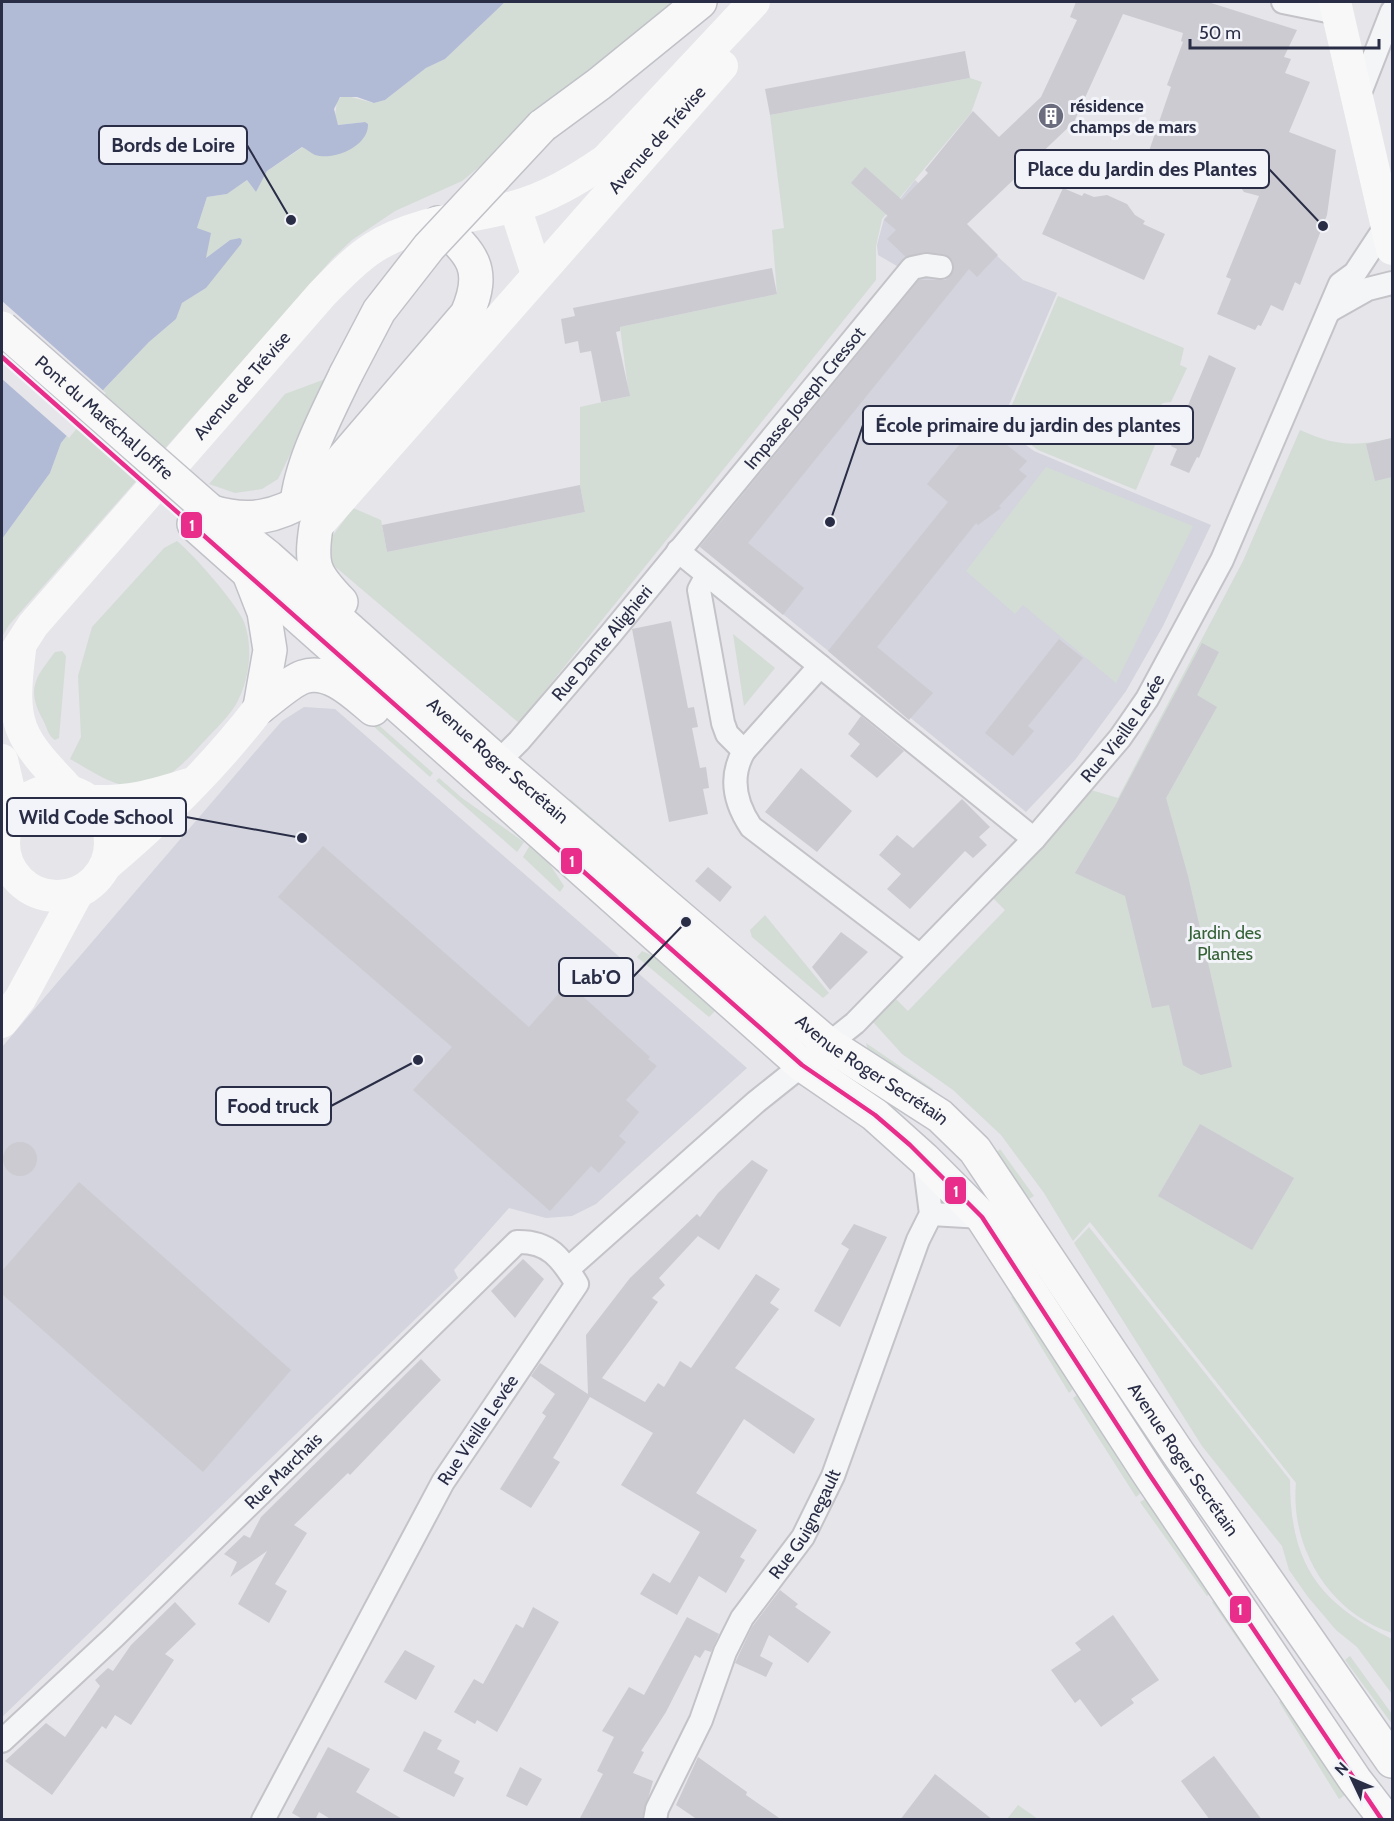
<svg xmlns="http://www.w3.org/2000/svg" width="1394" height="1821" viewBox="0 0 1394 1821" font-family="Cabin,sans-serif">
  <rect width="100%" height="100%" fill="#e5e5ea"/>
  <path fill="#d3d4dd" d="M915 180 1023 280 1057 293 1000 426 1034 451 1211 525 1163 626 1126 691 1075 760 1026 812 697 544 916 277 878 255 877 245 884 219Z
    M304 707 335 709 747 1068 596 1204 572 1216 546 1218 509 1208 454 1270 458 1278 2 1717V1047L267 738 282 721Z"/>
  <path fill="#d3ddd5" d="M505 2H683L462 181 395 211 352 240 333 258 9 625 2 637V539L50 473 61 443 105 388 149 342 176 319 182 303 206 288 230 240 206 258 197 228 207 197 227 194 247 180 256 192 267 171 303 147 314 154 365 122 338 125 335 116 337 101 343 95 374 103 385 100 426 68 445 59Z
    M970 78 982 82 971 113 882 219 876 246V280L519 723 332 564 328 542 353 508 381 520 387 552 585 512 580 485V407L629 396 620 327 777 294 772 230 784 228 770 115Z
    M1058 296 1184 348 1180 365 1187 368 1171 402 1163 403 1153 412 1155 425 1161 431 1136 490 1038 450 1004 424Z
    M328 378 278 479 262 489 235 493 209 484 285 394Z
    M1300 430C1336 446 1354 447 1392 438V1633C1329 1613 1290 1547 1296 1483L1090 1222 1073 1241 1044 1193 1001 1135 953 1090 902 1054 873 1022 895 998 908 1011 1005 910 992 897 1091 790 1118 798 1243 561Z
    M1046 467 1193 526 1116 683 1023 605 1015 614 966 571Z
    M177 541C194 555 237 604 244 622 254 648 249 683 235 706 225 721 210 734 198 748 181 766 161 787 133 786 111 786 89 769 70 759L81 737 78 676 92 627 164 548Z
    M733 634 775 668 744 706Z
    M62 651 66 656 59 738 55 740C48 736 47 727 43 720 26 689 35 678 55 652Z
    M356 705 433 773 430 777 353 708Z
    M439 778 462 798 524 842 517 852 436 781Z
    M570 799 654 871 652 872 568 802Z
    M530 845 545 857 564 886 560 892 523 857Z
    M765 915 829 993 823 998 752 937 750 930Z
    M642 951 660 959 717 1009 709 1017 637 957Z
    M866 1043 933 1089 931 1093 868 1051Z
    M1000 1149 1034 1196 1029 1199 996 1153Z
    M1089 1227 1290 1480C1290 1564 1319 1603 1392 1639V1694L1357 1647 1336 1630 1308 1597 1289 1570 1282 1546 1202 1446 1074 1243Z
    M1016 1294 1073 1389 1069 1393 1011 1297Z
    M1077 1395 1141 1493 1136 1497 1073 1398Z
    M1145 1499 1212 1592 1207 1596 1140 1502Z
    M1217 1599 1281 1691 1276 1695 1212 1602Z
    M1350 1656 1392 1714V1724L1345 1660Z
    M1285 1698 1345 1795 1339 1799 1279 1702Z
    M1018 1805 1038 1819H1007Z"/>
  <path fill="#b2bbd6" d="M2 2H505L445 59 426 68 385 100 374 103 357 97H340L334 109 338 125 365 122 368 124C369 146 334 161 315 155 311 153 306 149 302 147L267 171 256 192 247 180 227 194 207 197 197 228 211 233 206 258 230 240 240 238 242 240 241 244 206 288 182 303 176 319 149 342 105 388 61 443 50 473 2 539Z"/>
  <path fill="#e5e5ea" d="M2 301 106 393 69 438 2 379Z"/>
  <path fill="#cbcbd1" d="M1076 2H1208L1297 30 1284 57 1291 59 1285 73 1310 82 1289 132 1336 150 1327 215 1300 285 1295 282 1283 311 1271 305 1261 326 1258 325 1255 330 1217 314 1231 279 1226 277 1259 196 1244 192 1241 188 1183 160 1181 167 1148 154 1171 87 1167 85 1183 42 1181 41 1183 33 1123 14 1074 122 967 224 998 255 977 277 969 269 748 543 804 588 783 615 700 547 919 280H946L954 269 953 261 943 254 924 252 906 257 887 239 896 230 884 220 888 216 851 183 865 167 902 200 928 173 925 170 973 111 999 137 1041 97 1077 20 1070 17Z
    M965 51 970 78 770 115 765 89Z
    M1063 188 1082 196 1084 193 1094 197 1107 195 1127 204 1135 215 1145 221 1143 224 1165 234 1144 280 1042 234Z
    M772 268 777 294 620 327V331L616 332 630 396 601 402 591 351 580 353 578 341 565 344 561 319 575 316 573 308Z
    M1209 355 1236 368 1199 458 1197 457 1189 473 1170 465 1177 449 1171 446Z
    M978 422 1027 461 1019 470 1027 476 999 506 1001 508 978 525 976 523 877 647 933 693 909 720 828 651 948 502 927 484Z
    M1392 438V477L1375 481 1366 444Z
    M580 485 585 512 387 552 382 525Z
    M671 621 688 708 694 707 698 727 692 728 700 768 706 767 709 788 703 789 708 814 669 822 632 629Z
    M1059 639 1083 658 1028 726 1034 731 1013 756 985 733Z
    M1202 643 1219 652 1197 695 1217 707 1166 798 1188 876 1232 1067 1201 1075 1183 1065 1169 1005 1152 1008 1125 896 1075 873 1115 806Z
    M861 716 904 751 877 778 850 756 860 744 848 734Z
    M801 768 852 811 817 852 765 812Z
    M962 799 990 827 979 837 987 845 973 858 965 851 910 909 887 889 901 874 879 855 897 835 913 848Z
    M323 846 529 1027 568 983 650 1057 648 1059 657 1066 626 1100 639 1112 619 1136 626 1142 599 1173 591 1166 550 1211 413 1090 452 1047 278 897Z
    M708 867 732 887 720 902 695 881Z
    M841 932 868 952 830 990 812 967Z
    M1200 1124 1294 1178 1252 1250 1158 1196Z
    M3 1159a17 17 0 1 1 34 0a17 17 0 1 1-34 0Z
    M752 1160 768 1170 719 1250 698 1236 659 1278 665 1285 652 1298 658 1302 602 1378 645 1402 658 1383 664 1387 680 1361 691 1368 756 1274 780 1289 770 1303 779 1309 735 1368 815 1419 794 1454 744 1419 696 1493 757 1530 740 1557 745 1560 726 1593 699 1576 677 1615 640 1594 653 1573 670 1583 700 1532 621 1485 653 1433 590 1397 553 1458 560 1462 531 1508 500 1489 546 1416 542 1413 555 1394 531 1376 540 1363 588 1394 586 1335 630 1278 697 1214 700 1217 718 1193Z
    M79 1182 291 1370 203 1472 2 1294V1271Z
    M854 1224 887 1237 840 1327 814 1311 849 1249 841 1244Z
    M523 1259 544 1279 515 1318 491 1291Z
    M421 1359 441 1380 350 1475 348 1473 294 1525 307 1533 275 1584 287 1591 269 1623 238 1604 267 1551 230 1577 237 1562 224 1554 244 1535 250 1538 261 1517Z
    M780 1590 798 1604 795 1607 831 1632 808 1663 769 1635 760 1656 773 1663 766 1677 735 1663 752 1627Z
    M175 1602 196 1624 165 1654 174 1660 131 1725 115 1715 106 1729 102 1726 52 1795 5 1761 46 1723 65 1737 100 1686 95 1680 108 1668 113 1671 131 1645Z
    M533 1607 559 1622 497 1732 477 1720 475 1724 454 1712 474 1679 483 1684 516 1624 523 1628Z
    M1113 1615 1159 1680 1131 1699 1134 1703 1101 1727 1080 1699 1075 1703 1051 1670 1081 1650 1075 1643Z
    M687 1617 719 1634 711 1652 705 1650 700 1658 695 1655 666 1712 641 1751 644 1752 633 1773 653 1781 642 1820H579L603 1774 597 1771 614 1737 602 1731 629 1687 644 1695Z
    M405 1650 435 1666 416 1700 384 1682Z
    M424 1731 442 1740 437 1749 460 1761 454 1773 464 1778 454 1797 403 1771Z
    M328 1747 370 1769 356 1792 404 1820H332L319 1812 315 1820H304L292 1813Z
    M1214 1756 1262 1820H1210L1181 1781Z
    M698 1757 747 1792 746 1795 782 1820H698L676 1805Z
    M520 1767 542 1779 527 1806 506 1796Z
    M935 1774 993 1820H900Z"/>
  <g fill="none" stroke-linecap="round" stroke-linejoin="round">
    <g stroke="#c3c3c8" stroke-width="26">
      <g id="street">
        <path d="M1283 2 1337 13"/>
        <path d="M1358 98 1392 11"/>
        <path d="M1329 311 1368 289 1392 283"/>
        <path d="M678 551 1034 839"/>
        <path d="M707 575 699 590 723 723 727 734 744 751 820 666"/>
        <path d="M744 751C729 777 735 803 751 827L919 955"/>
        <path id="s1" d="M498 762 519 741 609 636 912 268 926 265 941 267"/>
        <path d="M931 1214 982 1217"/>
        <path id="s2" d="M568 1269 756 1102 855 1023 1034 839 1120 738 1147 699 1222 560 1340 284 1355 273 1386 226"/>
        <path id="s3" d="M2 1741 115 1636 517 1242C549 1241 561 1258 577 1284L443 1482 263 1820"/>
        <path id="s4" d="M655 1820 657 1809 701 1720 725 1652 742 1618 803 1537 833 1476 918 1240 931 1214 924 1159"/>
      </g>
    </g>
    <g stroke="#c1c2c8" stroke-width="36">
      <g id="primary">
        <path d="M542 126 599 84 700 2"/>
        <path d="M297 504C301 462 328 412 346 374"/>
        <path id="s7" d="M208 509 268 557 498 762 828 1044 940 1116 975 1150 1178 1453 1392 1761"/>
        <path d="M212 512C250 523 276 517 310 497L467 314C487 268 472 254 438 223"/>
        <path d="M194 524 802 1065 875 1115 924 1159 982 1217 1149 1474 1355 1780 1386 1820"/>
        <path d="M316 527C310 566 314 574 341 602"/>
        <path d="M250 576 264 612 270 650 260 707"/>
        <path d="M260 707C271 699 291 681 303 677 329 668 355 694 373 709"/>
      </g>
    </g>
    <use href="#street" stroke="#f4f5f7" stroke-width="22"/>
    <g stroke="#f8f8f8" stroke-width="32">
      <path d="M1335 2 1392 249"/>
      <path d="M515 207 537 274"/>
      <path id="s5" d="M316 527 722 66"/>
      <path d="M20 650C10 727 18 736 70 791"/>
      <path id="s6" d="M2 673 33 625 322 294C338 278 354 260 373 248 413 222 467 218 513 207 547 198 577 180 606 160L754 2"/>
      <path d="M2 760 14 811"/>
      <circle cx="57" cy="843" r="53"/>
      <path d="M90 801C129 802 152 796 189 784"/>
      <path d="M105 866C162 818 215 766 260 707"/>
      <path d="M2 1022 20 999 78 892"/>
    </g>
    <use href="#primary" stroke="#f8f8f8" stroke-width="33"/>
    <g stroke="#c1c2c8" stroke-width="36" stroke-linecap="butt">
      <g id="primary-bridge">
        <path id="s8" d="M2 328 208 509"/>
        <path d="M346 374 379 311 429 247 542 126"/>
      </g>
    </g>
    <use href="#primary-bridge" stroke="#f8f8f8" stroke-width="33"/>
    <g stroke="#f3f4f9" stroke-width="9">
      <path id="bus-1" d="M2 357 802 1065 875 1115 910 1145 982 1217 1149 1474 1382 1820"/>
    </g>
    <use href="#bus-1" stroke="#e92d8b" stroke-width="4.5"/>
  </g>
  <defs>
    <g id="building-disc" transform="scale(1.35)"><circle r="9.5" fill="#6b6d7f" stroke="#f3f4f9"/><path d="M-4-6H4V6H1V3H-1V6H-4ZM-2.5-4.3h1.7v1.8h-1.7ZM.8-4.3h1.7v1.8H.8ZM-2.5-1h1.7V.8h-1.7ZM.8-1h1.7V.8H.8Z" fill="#fff"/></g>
  </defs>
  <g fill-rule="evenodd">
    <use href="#building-disc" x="1051" y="116"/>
  </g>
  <g text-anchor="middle" stroke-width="6" stroke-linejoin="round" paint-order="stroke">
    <g font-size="18" font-weight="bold" fill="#292d46" stroke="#f3f4f9" text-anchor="start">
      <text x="1070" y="112">résidence<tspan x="1070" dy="21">champs de mars</tspan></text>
    </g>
    <g font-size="18" fill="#292d46" stroke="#f3f4f9">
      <text dy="6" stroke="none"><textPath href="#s5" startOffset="516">Avenue de Trévise</textPath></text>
      <text dy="6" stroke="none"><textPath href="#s6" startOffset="375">Avenue de Trévise</textPath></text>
      <text dy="6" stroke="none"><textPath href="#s1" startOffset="476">Impasse Joseph Cressot</textPath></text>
      <text dy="6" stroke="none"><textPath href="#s8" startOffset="136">Pont du Maréchal Joffre</textPath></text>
      <text dy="6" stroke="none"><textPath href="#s1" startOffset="158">Rue Dante Alighieri</textPath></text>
      <text dy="6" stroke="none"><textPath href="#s2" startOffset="777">Rue Vieille Levée</textPath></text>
      <text dy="6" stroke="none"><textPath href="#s7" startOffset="384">Avenue Roger Secrétain</textPath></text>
      <text dy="6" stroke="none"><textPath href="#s7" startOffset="870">Avenue Roger Secrétain</textPath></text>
      <text transform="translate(478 1430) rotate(-56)" y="6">Rue Vieille Levée</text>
      <text dy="6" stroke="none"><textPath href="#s7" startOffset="1374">Avenue Roger Secrétain</textPath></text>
      <text dy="6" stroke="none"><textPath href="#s3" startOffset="390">Rue Marchais</textPath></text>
      <text dy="6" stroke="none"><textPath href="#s4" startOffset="334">Rue Guignegault</textPath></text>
    </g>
    <g font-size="18" fill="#366237" stroke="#f3f4f9">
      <text x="1225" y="939">Jardin des<tspan x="1225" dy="21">Plantes</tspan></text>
    </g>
  </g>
  <path fill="none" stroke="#292d46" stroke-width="2" d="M291 220L247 145M1323 226L1269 169M830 522L863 425M302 838L186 817M686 922L633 977M418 1060L331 1106"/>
  <g fill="#292d46" stroke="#f3f4f9" stroke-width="2">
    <circle cx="291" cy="220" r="6"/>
    <circle cx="1323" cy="226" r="6"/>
    <circle cx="830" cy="522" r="6"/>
    <circle cx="302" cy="838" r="6"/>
    <circle cx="686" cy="922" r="6"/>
    <circle cx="418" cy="1060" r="6"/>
  </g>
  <g fill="#f3f4f9" stroke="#292d46" stroke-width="2">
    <rect x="99" y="126" width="148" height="38" rx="6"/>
    <rect x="1015" y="150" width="254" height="38" rx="6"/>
    <rect x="863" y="406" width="330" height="38" rx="6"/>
    <rect x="7" y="798" width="179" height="38" rx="6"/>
    <rect x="559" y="958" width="74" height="38" rx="6"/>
    <rect x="216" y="1087" width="115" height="38" rx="6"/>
  </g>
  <g font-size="20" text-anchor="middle" font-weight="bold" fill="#292d46">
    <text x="173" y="152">Bords de Loire</text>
    <text x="1142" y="176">Place du Jardin des Plantes</text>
    <text x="1028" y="432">École primaire du jardin des plantes</text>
    <text x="96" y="824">Wild Code School</text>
    <text x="596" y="984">Lab'O</text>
    <text x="273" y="1113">Food truck</text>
  </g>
  <g stroke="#f3f4f9" stroke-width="2">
    <rect x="180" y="511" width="23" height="28" rx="6" fill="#e92d8b"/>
    <rect x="560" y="847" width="23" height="28" rx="6" fill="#e92d8b"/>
    <rect x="944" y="1176" width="23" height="29" rx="6" fill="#e92d8b"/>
    <rect x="1229" y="1595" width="23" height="29" rx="6" fill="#e92d8b"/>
  </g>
  <g font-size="16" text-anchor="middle" font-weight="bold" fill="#fff">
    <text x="192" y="531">1</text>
    <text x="572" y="867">1</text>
    <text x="956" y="1197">1</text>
    <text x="1240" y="1615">1</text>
  </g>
  <rect width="1394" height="1821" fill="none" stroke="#292d46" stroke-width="6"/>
  <g transform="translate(1352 1779) rotate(314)" stroke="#f3f4f9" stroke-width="4.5" paint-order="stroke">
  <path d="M0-4.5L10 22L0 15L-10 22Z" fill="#292d46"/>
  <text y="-9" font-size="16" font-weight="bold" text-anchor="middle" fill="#292d46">N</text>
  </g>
  <path d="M1190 39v9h189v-9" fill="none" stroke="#292d46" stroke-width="3"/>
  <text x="1199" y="39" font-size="18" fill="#292d46" stroke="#f3f4f9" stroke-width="4.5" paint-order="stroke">50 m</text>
</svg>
